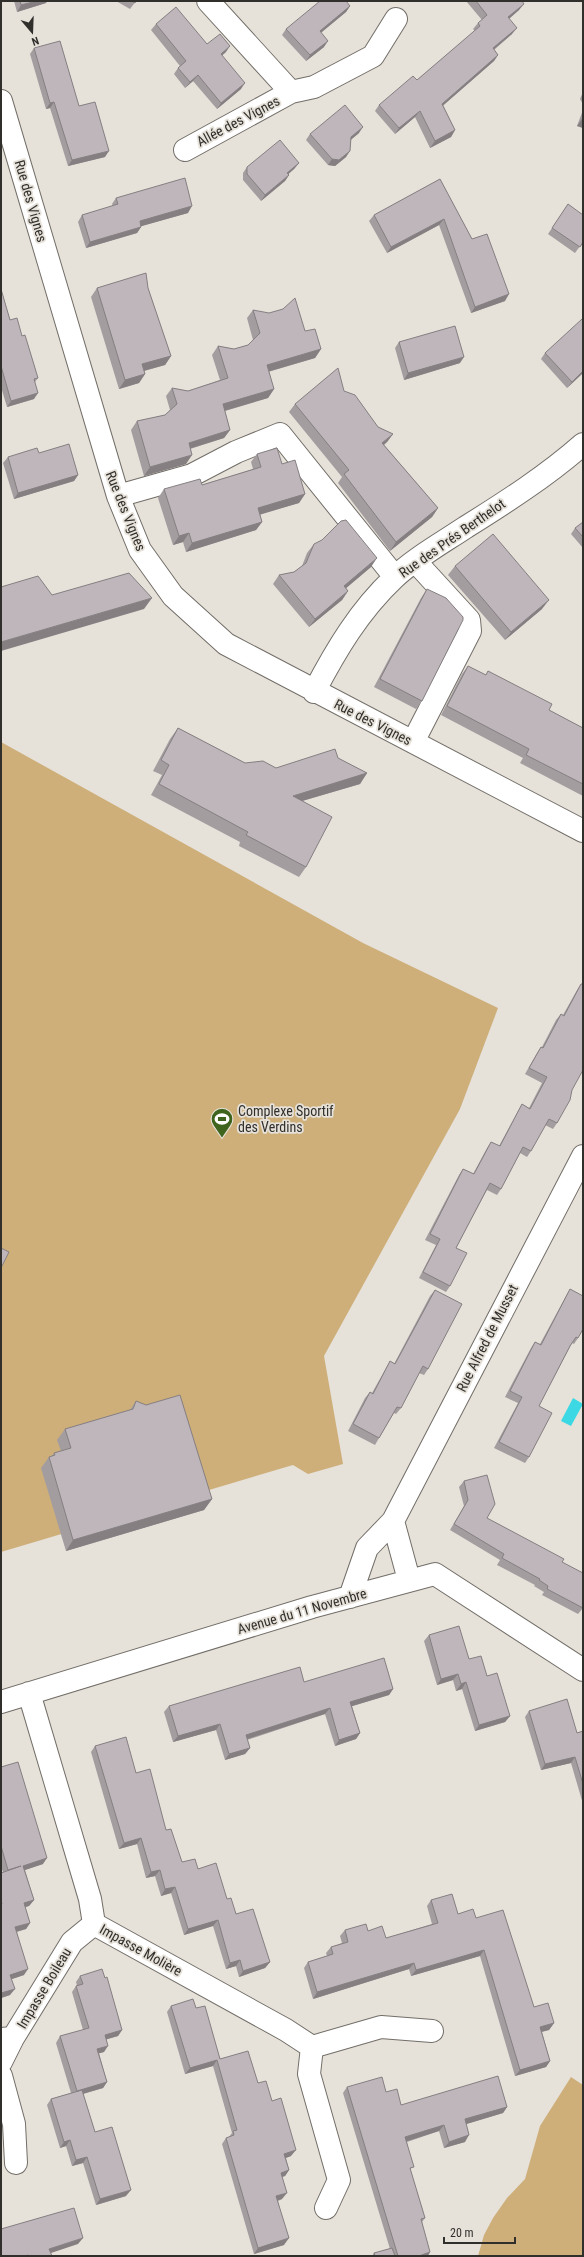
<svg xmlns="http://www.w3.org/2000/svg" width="584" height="2257" viewBox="0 0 584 2257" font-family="'Roboto Condensed',sans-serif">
  <rect width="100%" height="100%" fill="#e6e1d9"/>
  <path fill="#ceaf7a" d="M1 742 363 943 498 1008 460 1109 324 1356 343 1464 308 1474 293 1465 1 1552Z
    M571 2077 583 2085V2256H478L484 2235 493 2218 507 2198 525 2179 540 2126Z"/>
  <path fill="#3cd8e4" d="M573 1398 583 1404 571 1426 561 1421Z"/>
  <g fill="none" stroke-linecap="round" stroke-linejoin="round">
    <g stroke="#726e68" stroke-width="24">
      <path id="minor" d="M208 1 291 92 314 87 373 56 396 19
        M1 101 118 496 140 550 173 596 226 644 583 831
        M185 150 291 92
        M118 496 192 475 236 452 280 434 395 577
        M314 692C336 650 359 611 394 578 415 558 442 543 466 527 506 502 548 475 583 444
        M413 742 470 631 469 620 415 561
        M393 1521 409 1580
        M350 1597 367 1548 393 1521 583 1156
        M29 1693 90 1899 94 1924 286 2030 312 2047 381 2027 432 2031
        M1 1702 312 1607 435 1574 583 1670
        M1 2039 13 2038 72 1942 94 1924
        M312 2047 309 2074 339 2180 326 2208
        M1 2062 13 2038
        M1 2076 14 2124 16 2163"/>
    </g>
    <use href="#minor" stroke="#fff" stroke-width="22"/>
  </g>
  <path fill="#a39da0" d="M14 1H47L46 3 17 12Z
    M116 1H136L130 9Z
    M466 1H522L519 10 509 19 512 34 494 50 498 55 494 61 443 105 455 130 451 137 430 148 415 117 395 134 375 111 379 105 417 80 475 31 473 29 478 23 482 20Z
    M350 6 346 12 321 32 324 47 306 61 282 35 286 29Z
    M156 24 226 52 222 55 241 89 217 109 193 81 185 88 174 74 178 68 180 66 151 30Z
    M34 48 105 157 68 166 50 108 46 109 30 54Z
    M583 92V104L580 99Z
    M583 110V128L577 126Z
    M359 133 350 140 346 157 335 166 328 165 306 140 310 134Z
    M299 163 294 169 288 174 289 175 285 181 261 201 243 180V173L247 167Z
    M440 179 505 301 471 313 439 225 387 253 369 221 374 215Z
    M116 198 188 213 141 226V227L137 233 86 248 78 222 82 215 113 206 112 204Z
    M568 204 583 242 575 253 548 234Z
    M97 288H148L171 356 165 365 144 371 145 374 139 383 119 389 91 297Z
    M1 289 10 320 22 336 38 378 35 382 34 399 7 407 1 387Z
    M253 310 305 331 321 349 315 358 268 372 274 389 268 398 225 411 230 430 224 438 190 449 186 464 144 476 131 430 137 421 165 415 170 410 166 396 172 388 188 391 220 380 212 355 218 346 234 349 248 345 253 340 247 318Z
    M583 320V373L567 388 541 359 545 353Z
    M399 342 460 363 404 380 395 348Z
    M344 391 378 427 393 434 387 442 384 445 438 508 432 517 390 551 338 483 342 477 289 412 295 404Z
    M39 453 78 475 74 481 14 499 3 463 8 457Z
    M257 454 282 464 305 494 299 503 260 514 262 522 256 530 186 552 183 542 173 545 158 498 164 489 202 485 253 469 251 462Z
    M583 522V548L571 534 575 528Z
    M314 544 371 567 346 588 348 591 342 600 309 627 273 584 279 575 294 572 302 566 307 553Z
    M455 566 542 609 505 640 448 575Z
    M427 589 422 701 416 709 374 687 421 598Z
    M468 666 486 675 488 671 549 710 583 728V796L520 763 523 758 441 715 462 674Z
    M178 728 245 763 276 768 338 758 367 773 360 784 302 801 306 867 299 877 239 846 240 842 151 795 162 775 153 771 170 739Z
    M581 984 572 1090 557 1123 553 1129 545 1125 531 1151 527 1157 520 1153 501 1189 497 1195 487 1190 456 1248 450 1286 446 1292 419 1278 436 1245 425 1240 459 1175 463 1169 473 1174 487 1148 491 1142 499 1146 518 1111 522 1104 529 1108 542 1083 525 1074 537 1053 541 1047H542L556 1020 561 1014 563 1015 577 990Z
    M570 1289 578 1338 574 1344 572 1343 539 1406 529 1457 525 1463 494 1448 518 1403 505 1397 531 1348 535 1342 540 1344 566 1296Z
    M435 1290 428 1369 424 1375 419 1373 401 1408 396 1414 394 1413 379 1438 375 1445 348 1431 365 1398 370 1392 372 1393 386 1368 390 1361 394 1364 430 1296Z
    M136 1401 212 1499 204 1510 66 1551 41 1468 49 1457 52 1456 54 1453 61 1451 57 1440 65 1429 130 1410Z
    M464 1481 487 1518 562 1562 583 1608 578 1614 542 1595 544 1592 534 1586 535 1585 497 1565 500 1560 450 1530 464 1506 459 1487Z
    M429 1635 469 1659 487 1676 510 1716 505 1722 475 1731 462 1689 456 1691 453 1680 437 1685 424 1641Z
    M304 1682 393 1689 389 1695 352 1706 360 1733 356 1739 335 1746 325 1714 247 1740 250 1748 245 1754 225 1760 216 1730 173 1742 164 1712 169 1706Z
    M529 1711 577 1733 583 1731V1804L571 1763 541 1770 525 1717Z
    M95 1746 136 1773 166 1830 182 1862 198 1869 227 1899 236 1914 270 1962 265 1968 239 1977 236 1966 226 1969 213 1926 184 1935 171 1893 161 1896 155 1876 146 1878 137 1844 119 1849 91 1752Z
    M1 1767 43 1864 25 1870 34 1900 29 1906 25 1907 30 1923 26 1929 17 1932 24 1975 12 1979 10 1995 1 1998V1873L3 1872 1 1867Z
    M431 1900 458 1914 476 1918 534 2007 554 2023 549 2030 542 2032 550 2061 546 2067 515 2076 480 1956 411 1976 409 1969 313 1999 304 1968 308 1962 327 1956 326 1953 331 1947 342 1943 340 1936 345 1930 368 1931 386 1938 432 1924 427 1906Z
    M80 1976 105 1978 122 2030 118 2036 107 2039 104 2052 99 2053 107 2082 103 2088 83 2094 95 2132 126 2196 96 2205 83 2163 72 2166 66 2146 60 2148 47 2105 51 2099 71 2093 56 2043 60 2036 83 2030 72 1992 76 1986H77L76 1982Z
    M171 2006 196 2008 220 2059 258 2083 272 2101 291 2156 286 2158 289 2170 285 2176 282 2177V2199L278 2201 284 2245 254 2254 222 2144 226 2138 229 2137 232 2133 213 2066 185 2074 167 2012Z
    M347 2087 386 2092 401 2105 507 2107 503 2113 466 2124 465 2142 444 2148 439 2131 407 2142 411 2172 425 2218 422 2222 428 2256H372L374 2253 390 2249 343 2093Z"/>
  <path fill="#857f82" d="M37 1H47L46 3 17 12 21 5Z
    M524 4 519 10 504 23 508 17Z
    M350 6 346 12 316 37 320 31Z
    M517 28 512 34 488 54 493 48Z
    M328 41 324 47 306 61 310 55Z
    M230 46 226 52 217 60 221 54Z
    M498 55 494 61 438 110 442 104Z
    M198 75 193 81 185 88 190 82Z
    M245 83 241 89 217 109 221 103Z
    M54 102 50 108 46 109 50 103Z
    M420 111 415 117 395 134 399 128Z
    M582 119H583V128L577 126Z
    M363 127 359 133 346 144 351 137Z
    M455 130 451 137 430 148 435 141Z
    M109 151 105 157 68 166 72 160Z
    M350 151 346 157 335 166 328 165 332 159Z
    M299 163 294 169 283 179 287 173Z
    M289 175 285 181 261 201 265 195Z
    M192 206 188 213 135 228 140 221Z
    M444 219 439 225 387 253 391 247Z
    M141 227 137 233 86 248 90 242Z
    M509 294 505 301 471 313 475 307Z
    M321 349 315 358 260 374 267 365Z
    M171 356 165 365 136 373 142 364Z
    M464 357 460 363 404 380 408 373Z
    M583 371V373L567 388 572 382Z
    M145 374 139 383 119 389 125 380Z
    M274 389 268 398 217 413 223 404Z
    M38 393 34 399 7 407 11 401Z
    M230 430 224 438 182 451 189 443Z
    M393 434 387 442 376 451 382 443Z
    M192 455 186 464 144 476 150 467Z
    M78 475 74 481 14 499 18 493Z
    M305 494 299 503 252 517 258 508Z
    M438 508 432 517 390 551 396 542Z
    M262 522 256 530 186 552 192 543Z
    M189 533 183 542 173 545 179 536Z
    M377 558 371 567 338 595 344 586Z
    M348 591 342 600 309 627 315 619Z
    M152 598 144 609 1 651V642Z
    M549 600 542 609 505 640 511 632Z
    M367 773 360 784 285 806 293 796Z
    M212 1499 204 1510 66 1551 73 1540Z
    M458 1674 453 1680 437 1685 441 1679Z
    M466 1682 462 1689 456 1691 461 1684Z
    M393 1689 389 1695 346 1708 350 1702Z
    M330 1708 325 1714 241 1741 246 1735Z
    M510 1716 505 1722 475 1731 479 1725Z
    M220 1724 216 1730 173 1742 178 1736Z
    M360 1733 356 1739 335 1746 339 1740Z
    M250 1748 245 1754 225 1760 229 1754Z
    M575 1757 571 1763 541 1770 545 1764Z
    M141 1838 137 1844 119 1849 124 1843Z
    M47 1858 43 1864 19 1872 23 1866Z
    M160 1870 155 1876 146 1878 151 1872Z
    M175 1887 171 1893 161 1896 165 1889Z
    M34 1900 29 1906 19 1909 24 1903Z
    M218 1920 213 1926 184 1935 188 1929Z
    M30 1923 26 1929 11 1933 15 1927Z
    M484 1950 480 1956 411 1976 416 1970Z
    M240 1960 236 1966 226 1969 230 1963Z
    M270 1962 265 1968 239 1977 243 1971Z
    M414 1963 409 1969 313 1999 317 1992Z
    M28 1969 24 1975 6 1981 10 1975Z
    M15 1989 10 1995 1 1998V1993Z
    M554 2023 549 2030 536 2033 540 2027Z
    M122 2030 118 2036 101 2041 105 2035Z
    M108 2046 104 2052 93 2055 97 2049Z
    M217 2060 213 2066 185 2074 190 2068Z
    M550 2061 546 2067 515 2076 520 2070Z
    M107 2082 103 2088 72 2097 77 2091Z
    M507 2107 503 2113 460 2126 465 2119Z
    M444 2125 439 2131 401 2143 405 2137Z
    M469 2135 465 2142 444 2148 449 2142Z
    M70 2140 66 2146 60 2148 64 2142Z
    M296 2150 291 2156 280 2160 284 2154Z
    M87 2157 83 2163 72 2166 76 2160Z
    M289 2170 285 2176 276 2179 281 2173Z
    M131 2190 126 2196 96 2205 100 2199Z
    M287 2193 282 2199 272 2202 276 2196Z
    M83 2238 78 2244 45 2255 49 2249Z
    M289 2238 284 2245 254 2254 258 2248Z
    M430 2252 428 2256H419Z"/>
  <path fill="#beb6ba" stroke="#857f82" d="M20 1H37L21 5Z
    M131 1H136L135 3Z
    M320 1H346L350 6 320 31 328 41 310 55 286 29Z
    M476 1H522L524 4 508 17 517 28 493 48 498 55 442 104 455 130 435 141 420 111 399 128 379 105 413 76 417 80 480 26 478 23 487 15Z
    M176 7 207 44 220 34 230 46 221 54 245 83 221 103 198 75 190 82 178 68 186 61 156 24Z
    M60 41 79 106 95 102 109 151 72 160 54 102 50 103 34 48Z
    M345 105 363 127 351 137 350 151 339 160 332 159 310 134Z
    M280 140 299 163 287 173 289 175 265 195 247 174V167Z
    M185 178 192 206 140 221 141 227 90 242 82 215 118 204 116 198Z
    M440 179 472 239 487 234 509 294 475 307 444 219 391 247 374 215Z
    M568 204 583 215V242L580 247 552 228Z
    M146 273 148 288 171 356 142 364 145 374 125 380 97 288Z
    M1 289 10 320 17 318 22 336 25 335 38 378 34 379 38 393 11 401 1 366Z
    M295 298 305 331 315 329 321 349 267 365 274 389 223 404 230 430 189 443 192 455 150 467 137 421 165 415 177 404 172 388 188 391 228 378 218 346 234 349 248 345 260 333 253 310 269 313 283 309Z
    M582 319 583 320V371L572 382 545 353Z
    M455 326 464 357 408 373 399 342Z
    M338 368 344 391 355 395 378 427 393 434 382 443 438 508 396 542 344 474 349 470 295 404Z
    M69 444 78 475 18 493 8 457 37 448 39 453Z
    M277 448 282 464 295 460 305 494 258 508 262 522 192 543 189 533 179 536 164 489 200 479 202 485 261 467 257 454Z
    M346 520 377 558 344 586 348 591 315 619 279 575 294 572 306 563 314 544 322 540 341 521Z
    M583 522V537L575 528Z
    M493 534 549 600 511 632 455 566Z
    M129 573 152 598 1 642V587L38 576 52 595Z
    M427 589 446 598 463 617V620L422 701 380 679Z
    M468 666 486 675 488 671 552 704 549 710 583 728V784L526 755 529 749 447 706Z
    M178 728 245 763 263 761 276 768 335 749 338 758 367 773 293 796 332 817 306 867 246 835 248 832 159 784 169 765 161 760Z
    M581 984H583V1070L572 1090 570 1100 557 1123 549 1119 531 1151 523 1147 501 1189 490 1183 456 1248 467 1253 450 1286 423 1272 440 1239 430 1234 463 1169 474 1174 491 1142 500 1146 522 1104 530 1109 547 1077 529 1068 541 1047 543 1048 561 1014 564 1016Z
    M1 1248 9 1252 1 1268Z
    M570 1289 583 1296V1329L578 1338 576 1337 570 1346 539 1406 552 1413 529 1457 499 1442 522 1397 510 1391 535 1342 541 1345Z
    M435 1290 462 1304 428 1369 423 1366 401 1408 397 1407 379 1438 353 1424 370 1392 373 1394 390 1361 395 1364Z
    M180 1395 212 1499 73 1540 49 1457 55 1455 54 1453 71 1448 65 1429 133 1409 136 1401 146 1405Z
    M487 1475 495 1504 487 1518 564 1559 562 1562 583 1573V1608L547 1589 548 1586 539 1580 540 1579 502 1558 504 1554 454 1524 468 1500 464 1481Z
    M459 1626 469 1659 481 1656 487 1676 497 1673 510 1716 479 1725 466 1682 461 1684 458 1674 441 1679 429 1635Z
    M384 1658 393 1689 350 1702 360 1733 339 1740 330 1708 246 1735 250 1748 229 1754 220 1724 178 1736 169 1706 300 1667 304 1682Z
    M567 1699 577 1733 583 1731V1784L575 1757 545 1764 529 1711Z
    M126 1737 136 1773 150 1769 166 1830 171 1829 182 1862 195 1859 198 1869 216 1863 227 1899 231 1898 236 1914 253 1909 270 1962 243 1971 240 1960 230 1963 218 1920 188 1929 175 1887 165 1889 160 1870 151 1872 141 1838 124 1843 95 1746Z
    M18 1762 47 1858 23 1866 34 1900 24 1903 30 1923 15 1927 28 1969 10 1975 15 1989 1 1993V1904H2L1 1901V1873L21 1866 8 1870 1 1846V1767Z
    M452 1894 458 1914 473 1909 476 1918 503 1910 534 2007 548 2003 554 2023 540 2027 550 2061 520 2070 484 1950 416 1970 414 1963 317 1992 308 1962 333 1954 331 1947 348 1942 345 1930 366 1924 368 1931 382 1926 386 1938 438 1923 431 1900Z
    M102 1969 105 1978 107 1977 122 2030 105 2035 108 2046 97 2049 107 2082 77 2091 60 2036 89 2028 76 1986 83 1984 80 1976Z
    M193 1999 196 2008 205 2006 220 2059 248 2051 258 2083 266 2081 272 2101 281 2098 296 2150 284 2154 289 2170 281 2173 287 2193 276 2196 289 2238 258 2248 226 2138 234 2135 233 2131 237 2130 217 2060 190 2068 171 2006Z
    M498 2076 507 2107 465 2119 469 2135 449 2142 444 2125 405 2137 414 2167 410 2168 425 2218 421 2219 430 2252 419 2256H398L347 2087 382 2077 386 2092 397 2089 401 2105Z
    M82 2090 95 2132 112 2127 131 2190 100 2199 87 2157 76 2160 70 2140 64 2142 51 2099Z
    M74 2208 83 2238 49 2249 52 2256H29L28 2255 25 2256H1V2229Z
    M392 2248 395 2256H375L374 2253Z"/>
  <defs>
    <g id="stadium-pin" transform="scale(1.15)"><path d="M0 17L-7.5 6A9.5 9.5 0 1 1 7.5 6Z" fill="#3e641e" stroke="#e6e1d9"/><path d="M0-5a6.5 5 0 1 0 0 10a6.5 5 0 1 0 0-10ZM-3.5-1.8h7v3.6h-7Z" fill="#fff"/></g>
  </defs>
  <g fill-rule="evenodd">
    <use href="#stadium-pin" x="222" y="1119"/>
  </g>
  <g text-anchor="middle" stroke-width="3.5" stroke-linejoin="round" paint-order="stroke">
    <g font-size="14" fill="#312f2c" stroke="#e6e1d9">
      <text transform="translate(238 121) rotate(-28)" y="5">Allée des Vignes</text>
      <text transform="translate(31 201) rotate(74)" y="5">Rue des Vignes</text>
      <text transform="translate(126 511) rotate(68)" y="5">Rue des Vignes</text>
      <text transform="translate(452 538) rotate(-35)" y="5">Rue des Prés Berthelot</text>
      <text transform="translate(373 722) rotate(27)" y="5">Rue des Vignes</text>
      <text transform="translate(487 1338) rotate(-63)" y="5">Rue Alfred de Musset</text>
      <text transform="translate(302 1611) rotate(-16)" y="5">Avenue du 11 Novembre</text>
      <text transform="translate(141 1950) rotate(29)" y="5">Impasse Molière</text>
      <text transform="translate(44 1988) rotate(-59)" y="5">Impasse Boileau</text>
    </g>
    <g font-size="14" fill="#312f2c" stroke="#e6e1d9" text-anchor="start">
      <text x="238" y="1116">Complexe Sportif<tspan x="238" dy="16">des Verdins</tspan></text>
    </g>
  </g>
  <rect width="584" height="2257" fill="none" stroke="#312f2c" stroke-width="4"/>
  <g transform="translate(32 32) rotate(161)" stroke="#e6e1d9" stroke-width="3" paint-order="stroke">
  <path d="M0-3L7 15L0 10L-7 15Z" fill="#312f2c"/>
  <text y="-6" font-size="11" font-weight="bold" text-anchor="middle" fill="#312f2c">N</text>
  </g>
  <path d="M444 2237v6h71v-6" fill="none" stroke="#312f2c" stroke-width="2"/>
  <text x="450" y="2237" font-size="12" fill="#312f2c" stroke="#e6e1d9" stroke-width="3" paint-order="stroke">20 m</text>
</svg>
